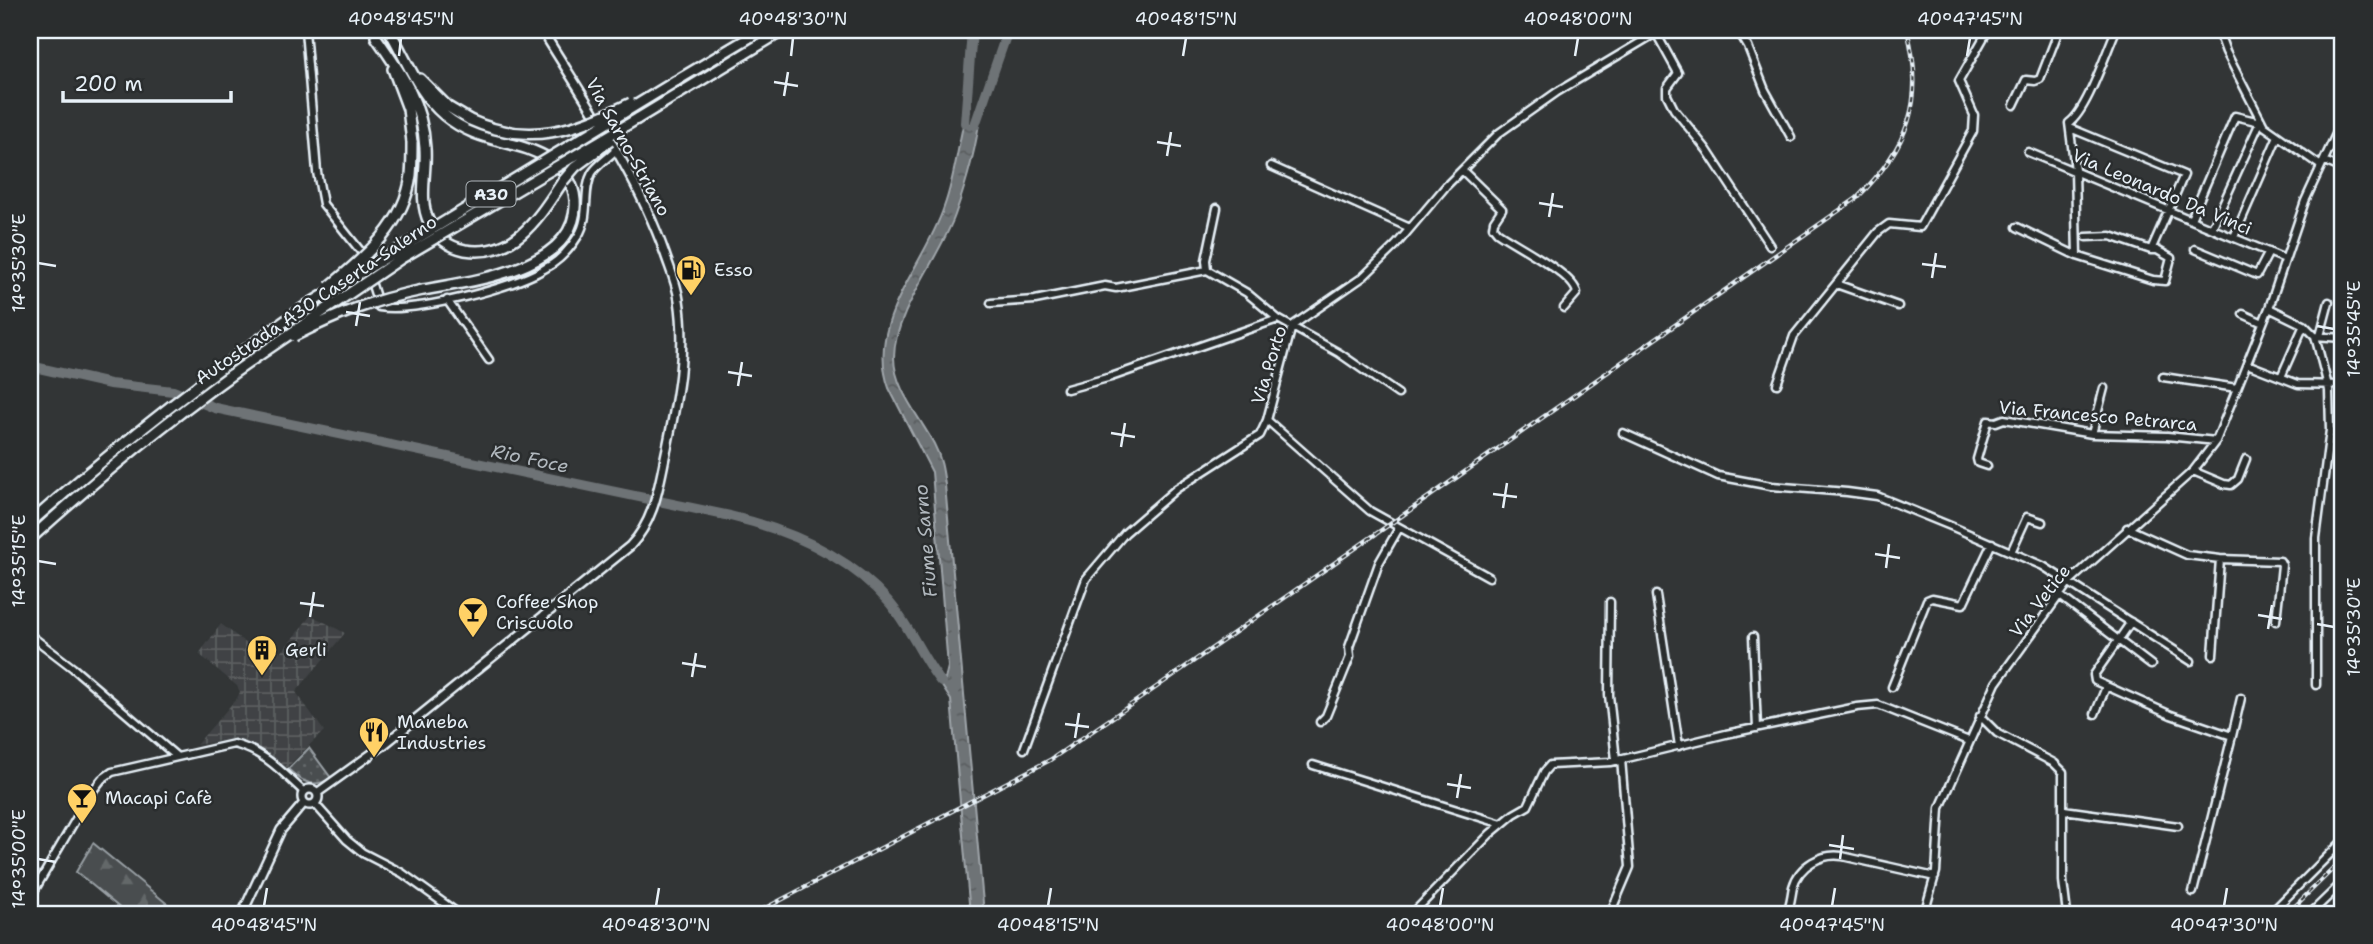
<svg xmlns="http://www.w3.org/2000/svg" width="2373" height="944" viewBox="0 0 2373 944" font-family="'Shantell Sans',sans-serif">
  <defs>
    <pattern id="industrial-grid" width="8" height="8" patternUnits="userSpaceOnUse" patternTransform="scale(1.75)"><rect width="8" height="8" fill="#3f4244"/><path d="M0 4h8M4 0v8" fill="none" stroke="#5b5e60"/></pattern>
    <pattern id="grass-dots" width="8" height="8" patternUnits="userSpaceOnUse" patternTransform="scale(1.75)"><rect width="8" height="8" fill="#494d4f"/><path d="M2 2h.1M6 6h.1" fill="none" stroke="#636769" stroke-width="1.8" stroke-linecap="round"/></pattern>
    <pattern id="forest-firs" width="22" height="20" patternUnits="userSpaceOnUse" patternTransform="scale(1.75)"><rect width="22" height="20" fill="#494d4f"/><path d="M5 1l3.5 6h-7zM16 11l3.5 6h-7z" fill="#636769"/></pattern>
    <pattern id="water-ripples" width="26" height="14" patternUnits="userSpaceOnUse" patternTransform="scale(1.75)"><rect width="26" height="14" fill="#6e7376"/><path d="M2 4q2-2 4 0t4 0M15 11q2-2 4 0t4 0" fill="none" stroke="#5a5e60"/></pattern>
  </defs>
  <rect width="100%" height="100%" fill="#323536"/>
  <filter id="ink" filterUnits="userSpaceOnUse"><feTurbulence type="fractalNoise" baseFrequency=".0143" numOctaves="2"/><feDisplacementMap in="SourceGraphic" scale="14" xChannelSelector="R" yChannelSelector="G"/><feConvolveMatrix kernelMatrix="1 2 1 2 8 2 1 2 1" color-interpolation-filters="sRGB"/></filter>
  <g filter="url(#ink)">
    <path fill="url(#industrial-grid)" d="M311 615 345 633 296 692 324 731 286 768 271 756 237 738 196 745 237 698 240 692 237 686 199 654 221 624 256 651 265 642 281 653Z"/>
    <path fill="url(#grass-dots)" stroke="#989fa4" stroke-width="2" d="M309 748 331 778C313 789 302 782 288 769Z"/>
    <path fill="url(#forest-firs)" stroke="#989fa4" stroke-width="2" d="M93 843 176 911 173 914H127L80 875 76 872Z"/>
    <path fill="url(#water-ripples)" stroke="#9fa5aa" stroke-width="2" d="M966 113H969V124H974L980 116C976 149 966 184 955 215 940 257 894 313 894 357 894 389 920 417 934 444 941 457 943 470 945 485L984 914H970L951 700 934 674 945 679 948 667 932 472 889 388C865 322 925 265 944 207 955 177 958 143 966 113Z"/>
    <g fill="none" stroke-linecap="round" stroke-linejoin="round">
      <path stroke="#6e7376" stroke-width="10" d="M965 123 972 30
        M975 125 1008 30
        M30 366 110 384 173 391 215 408 730 516C789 530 847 554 888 601 910 626 921 657 941 682"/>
      <g stroke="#e8f1f8" stroke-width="11">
        <path id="minor" d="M305 30 317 172 323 204 362 253 379 307C414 313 513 288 544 269 558 262 570 249 578 236 591 216 582 191 592 173 597 165 608 158 615 151
          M1738 30 1748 47 1765 90 1791 137
          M2218 30 2226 52 2264 126 2321 166
          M1656 33 1678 73 1667 88V95L1674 109 1707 150 1770 246
          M2014 105 2026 80 2035 81 2040 79 2059 30
          M2070 128 2184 175 2151 250
          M2028 152 2285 259
          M2324 161 2343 169
          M1271 166 1410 228
          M1462 170 1502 209 1494 221 1493 227 1497 232C1515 245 1573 273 1577 293L1564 308
          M2191 219 2235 116 2260 122
          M2017 227 2077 256 2075 170 2069 123C2087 111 2106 52 2116 30
          M2212 228 2261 120
          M2234 237 2278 136
          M2195 249 2257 275 2269 252
          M2077 256 2153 280 2165 281 2171 258 2157 250H2151L2111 236 2086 237
          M1207 270 1206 260 1217 208
          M1836 284 1898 306
          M447 300 489 360
          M991 303 1035 300 1105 286 1116 288 1207 270 1247 293 1278 319
          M2269 308 2304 325 2315 336 2343 338
          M2243 314 2263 323
          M2315 336 2329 390 2330 430 2343 440
          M2320 336 2329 302
          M2247 364 2298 384 2343 385
          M2163 377 2237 388
          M2281 377 2304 325
          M1777 384 1794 336 1878 232 1889 224 1920 227 1973 131 1974 115 1959 81 1988 30
          M1067 389 1111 377 1278 319 1339 353 1398 394
          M1267 420 1370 511 1489 577
          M1623 433 1718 476 1771 486 1847 492 1877 496 1953 527 2043 566 2191 661
          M2092 434 2104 388
          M1987 466 1978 463 1977 459 1988 421 1996 422 2004 419 2092 434 2167 436 2216 441
          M2193 471 2224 484 2231 485 2238 479 2246 459
          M2127 528 2187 555 2220 559 2280 561 2282 565 2276 621
          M2011 552 2027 517 2042 522
          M1656 595 1679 746
          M2059 595 2151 665
          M1610 602 1609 695 1616 760
          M2131 622 2094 675 2095 681 2171 715 2232 736 2241 698
          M30 635 73 668 176 756
          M1753 637 1757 728
          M2213 655 2220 559
          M2316 685V538L2330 430
          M1892 687 1927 600 1932 598 1963 604 1992 543
          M2095 714 2106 687
          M1980 716 1997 733 2054 763 2063 772V881L2067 914
          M1320 722 1326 716 1350 657 1349 647 1379 563 1399 528
          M1024 749 1086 579 1125 533 1176 489 1260 435 1267 420 1292 326 1363 277 1396 245 1446 186 1499 133 1557 92 1661 30
          M1313 765 1502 824
          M315 804 347 840 363 853 402 873 459 914
          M2064 810 2178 826
          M2193 892 2232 736
          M30 898 91 793 102 779 112 772 234 744C265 752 281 771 304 792
          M1412 914 1490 834 1514 814 1528 806 1544 772 1550 765 1611 762 1726 734 1857 707 1878 705 1969 741
          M1610 914 1630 867 1621 759
          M1786 914C1791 905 1791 896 1793 887 1799 865 1822 853 1842 856L1935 877
          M1924 914 1936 872 1940 808 1996 683 2069 582 2193 471 2216 441 2269 308 2305 201 2343 119
          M2270 914 2343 841
          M2310 914 2343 882"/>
      </g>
      <g stroke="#e8f1f8" stroke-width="12">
        <path id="major" d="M302 797a8 8 0 1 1 16 0a8 8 0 1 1-16 0Z
          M317 793 381 747 630 546C656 519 659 483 667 448 677 399 687 350 679 300 677 284 670 269 665 254 637 174 586 102 542 30
          M242 914 281 830 304 803"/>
      </g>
      <g stroke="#e8f1f8" stroke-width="14">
        <path id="highway" d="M389 30C406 58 418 93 444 115 480 145 516 138 551 160 564 168 574 185 575 200 580 269 472 281 423 290
          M376 37C400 71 423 104 425 148 427 171 418 200 429 222 436 237 449 247 465 250 515 258 539 217 563 181
          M393 69 408 109 412 142
          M420 79 448 107 470 120
          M676 81 762 30
          M637 119 784 30
          M30 523C118 445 210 374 306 306
          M30 539C104 472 182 408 265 351"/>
      </g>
      <use href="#minor" stroke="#2a2d2e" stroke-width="6"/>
      <use href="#major" stroke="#2a2d2e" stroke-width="7"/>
      <use href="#highway" stroke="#2a2d2e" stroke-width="9"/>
      <g stroke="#e8f1f8" stroke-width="4.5">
        <path id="rail" d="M754 914 1050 760 1148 693 1857 198C1908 147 1926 101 1907 30
          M2287 914 2343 859"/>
      </g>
      <use href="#rail" stroke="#2a2d2e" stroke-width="2" stroke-dasharray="5" stroke-linecap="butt"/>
      <g stroke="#e8f1f8" stroke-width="14" stroke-linecap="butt">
        <path id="highway-bridge" d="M470 120C529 147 575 130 631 103
          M563 181 575 167 610 141
          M329 287C365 257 405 224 411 175 412 164 412 152 412 142
          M306 306 676 81
          M294 336C340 313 373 300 423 290
          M265 351 400 259 637 119"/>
      </g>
      <use href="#highway-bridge" stroke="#2a2d2e" stroke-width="9"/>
    </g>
  </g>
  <path fill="none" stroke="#e8f1f8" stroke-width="2.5" d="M399 56 401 38M791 56 793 38M1183 56 1186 38M1575 56 1578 38M1967 56 1970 38M774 82 798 86M784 96 788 72M1157 142 1181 146M1167 156 1171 132M1539 203 1563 207M1549 217 1553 193M38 263 56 266M1922 264 1946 267M1932 278 1936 253M346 312 370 316M356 326 360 302M2317 326 2334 329M728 372 752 376M738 386 742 362M1111 433 1135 437M1121 447 1125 423M1493 494 1517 497M1503 508 1507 483M1875 554 1900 558M38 561 56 564M1886 568 1889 544M300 603 324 606M2258 615 2282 619M310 617 314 592M2317 624 2334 627M2268 629 2272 605M682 663 706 667M692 677 696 653M1065 724 1089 727M1075 738 1079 713M1447 784 1471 788M1457 798 1461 774M1829 845 1854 849M38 859 56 862M1840 859 1843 835M264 906 267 888M656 906 659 888M1048 906 1051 888M1440 906 1443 888M1832 906 1835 888M2224 906 2227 888"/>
  <defs>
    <g id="fuel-pin" transform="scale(1.575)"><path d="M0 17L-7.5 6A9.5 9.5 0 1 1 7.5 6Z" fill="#ffd166" stroke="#2a2d2e"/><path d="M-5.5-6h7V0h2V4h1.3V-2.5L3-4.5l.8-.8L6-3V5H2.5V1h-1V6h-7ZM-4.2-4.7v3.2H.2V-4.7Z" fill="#111"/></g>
    <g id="bar-pin" transform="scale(1.575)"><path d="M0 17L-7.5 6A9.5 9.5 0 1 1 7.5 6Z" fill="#ffd166" stroke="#2a2d2e"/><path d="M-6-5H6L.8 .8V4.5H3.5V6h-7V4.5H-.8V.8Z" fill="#111"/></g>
    <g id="building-pin" transform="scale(1.575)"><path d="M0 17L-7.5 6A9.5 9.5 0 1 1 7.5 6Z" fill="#ffd166" stroke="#2a2d2e"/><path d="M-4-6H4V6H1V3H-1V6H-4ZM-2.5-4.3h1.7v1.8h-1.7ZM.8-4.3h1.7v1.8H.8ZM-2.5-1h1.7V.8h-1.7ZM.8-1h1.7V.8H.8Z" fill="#111"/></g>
    <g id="restaurant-pin" transform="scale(1.575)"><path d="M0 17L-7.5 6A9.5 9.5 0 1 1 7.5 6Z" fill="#ffd166" stroke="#2a2d2e"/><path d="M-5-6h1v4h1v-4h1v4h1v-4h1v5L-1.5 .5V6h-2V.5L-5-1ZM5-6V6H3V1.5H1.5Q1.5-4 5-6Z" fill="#111"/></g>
  </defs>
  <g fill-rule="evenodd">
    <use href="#fuel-pin" x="691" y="270"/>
    <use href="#bar-pin" x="473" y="612"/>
    <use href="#building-pin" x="262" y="650"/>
    <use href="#restaurant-pin" x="374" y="732"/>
    <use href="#bar-pin" x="82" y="798"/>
  </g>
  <g text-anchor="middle" stroke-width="5" stroke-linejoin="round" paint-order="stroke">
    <rect fill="#2a2d2e" stroke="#afb6bb" stroke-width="2" x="466.5" y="181.5" width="49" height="25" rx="5"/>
    <g font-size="16" font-weight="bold" fill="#e8f1f8">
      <text x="491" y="200">A30</text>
    </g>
    <g font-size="18" fill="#e8f1f8" stroke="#2a2d2e">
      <text transform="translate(628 147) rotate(61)" y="6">Via Sarno-Striano</text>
      <text transform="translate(2162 192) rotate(23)" y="6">Via Leonardo Da Vinci</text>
      <text transform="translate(316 300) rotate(-34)" y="6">Autostrada A30 Caserta-Salerno</text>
      <text transform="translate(1269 365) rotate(-73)" y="6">Via Porto</text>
      <text transform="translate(2098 416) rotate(5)" y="6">Via Francesco Petrarca</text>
      <text transform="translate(2040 601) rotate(-52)" y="6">Via Vetice</text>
    </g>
    <g font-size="18" fill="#e8f1f8" stroke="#2a2d2e" text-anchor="start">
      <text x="714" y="276">Esso</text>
      <text x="496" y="608">Coffee Shop<tspan x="496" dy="21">Criscuolo</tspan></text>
      <text x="285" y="656">Gerli</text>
      <text x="397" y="728">Maneba<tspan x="397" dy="21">Industries</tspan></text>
      <text x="105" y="804">Macapi Cafè</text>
    </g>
    <g font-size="19" font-style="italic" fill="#b1b8be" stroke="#2a2d2e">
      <text transform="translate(530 458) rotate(12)" y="7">Rio Foce</text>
      <text transform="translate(925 541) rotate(-95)" y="7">Fiume Sarno</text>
    </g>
  </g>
  <rect width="2373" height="944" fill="none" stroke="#2a2d2e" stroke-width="77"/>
  <path d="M63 91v10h168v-10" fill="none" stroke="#e8f1f8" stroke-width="3.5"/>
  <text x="74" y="91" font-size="21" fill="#e8f1f8" stroke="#2a2d2e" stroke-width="5" paint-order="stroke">200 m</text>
  <rect x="38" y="38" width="2296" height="868" fill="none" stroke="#e8f1f8" stroke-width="2.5"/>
  <g font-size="18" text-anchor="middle" fill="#e8f1f8">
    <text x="401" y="25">40°48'45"N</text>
    <text x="793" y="25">40°48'30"N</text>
    <text x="1186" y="25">40°48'15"N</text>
    <text x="1578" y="25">40°48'00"N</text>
    <text x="1970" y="25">40°47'45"N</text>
    <text transform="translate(19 263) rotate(-90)" y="6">14°35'30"E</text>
    <text transform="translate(2354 329) rotate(-90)" y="6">14°35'45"E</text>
    <text transform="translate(19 561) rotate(-90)" y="6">14°35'15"E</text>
    <text transform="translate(2354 627) rotate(-90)" y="6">14°35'30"E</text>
    <text transform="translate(19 859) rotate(-90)" y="6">14°35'00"E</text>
    <text x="264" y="931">40°48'45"N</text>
    <text x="656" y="931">40°48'30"N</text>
    <text x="1048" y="931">40°48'15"N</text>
    <text x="1440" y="931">40°48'00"N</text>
    <text x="1832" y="931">40°47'45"N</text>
    <text x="2224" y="931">40°47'30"N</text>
  </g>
</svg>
